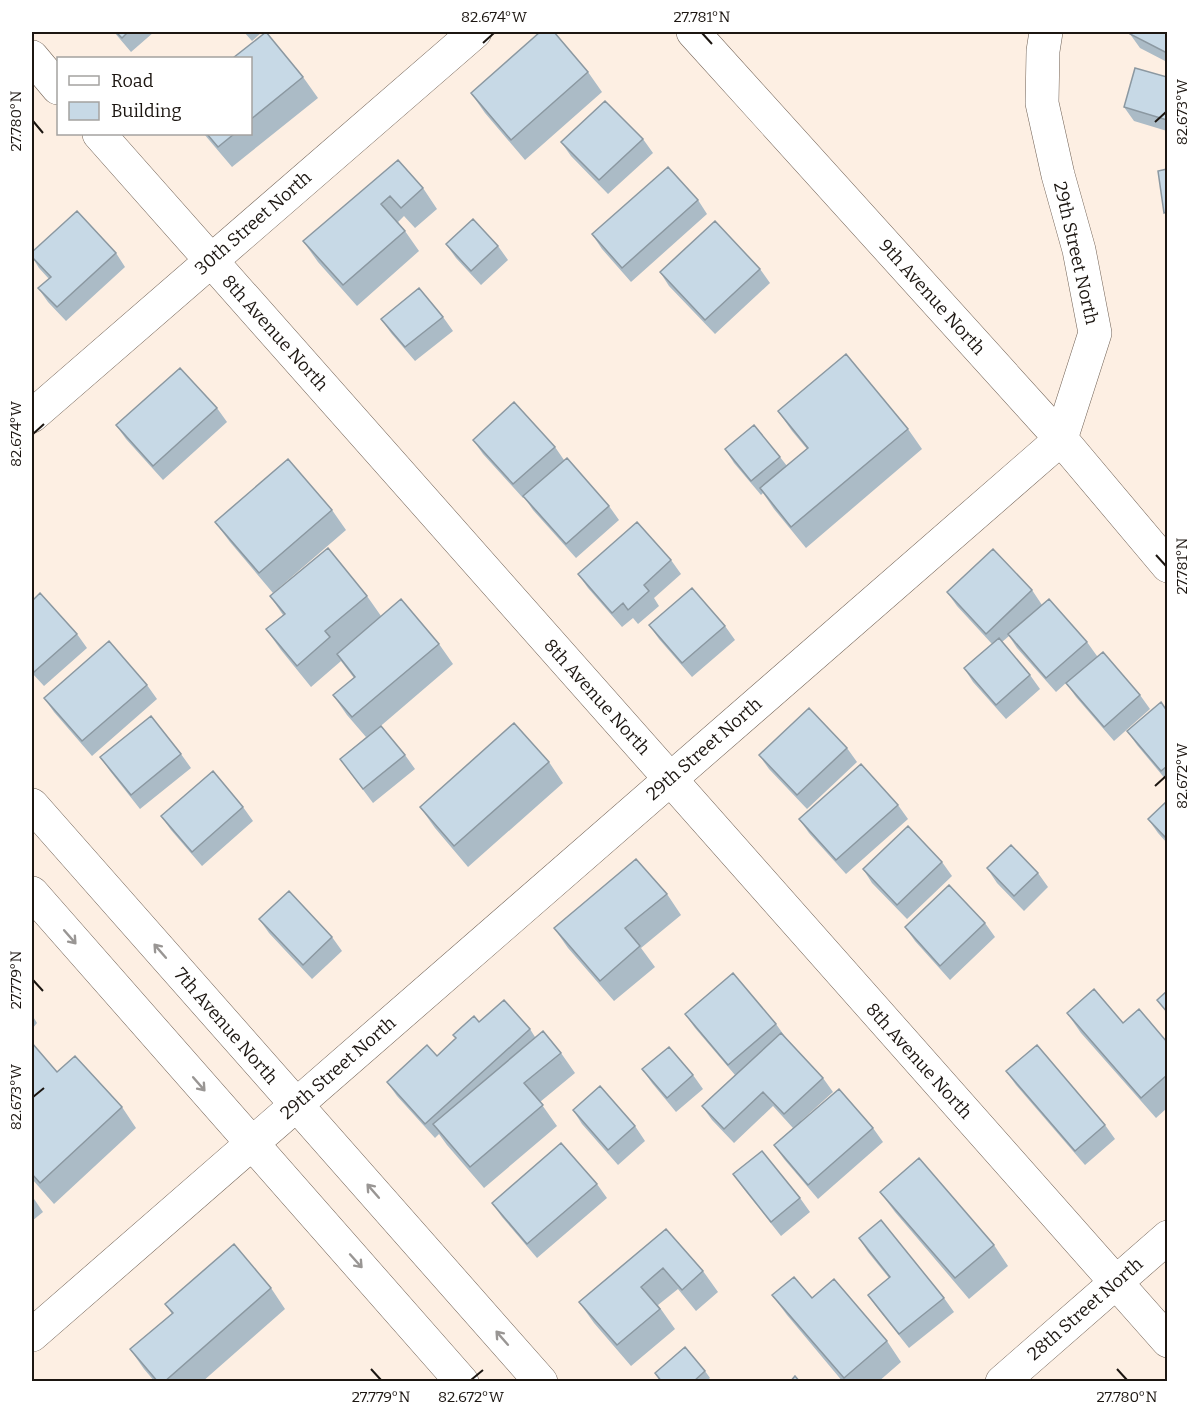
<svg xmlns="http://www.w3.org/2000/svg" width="1199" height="1413" viewBox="0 0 1199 1413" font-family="Bitter,serif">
  <rect width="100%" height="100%" fill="#fdefe3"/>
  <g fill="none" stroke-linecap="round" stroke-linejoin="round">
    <g stroke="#726357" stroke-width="34">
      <path id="minor" d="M693 32 1061 439 1168 566
        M32 57 58 88
        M99 134 1168 1341
        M32 416 475 32
        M32 805 541 1382
        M32 893 462 1382
        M32 1335 1061 439 1095 333 1079 250 1058 175 1042 103 1043 51 1046 32
        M1002 1382 1168 1237"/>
    </g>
    <use href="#minor" stroke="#fff" stroke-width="33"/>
  </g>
  <path fill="#abbbc6" d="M114 32H154L131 52Z
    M244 32H262L252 41Z
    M1167 32V62L1140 48 1130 34Z
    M250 58 303 77 318 98 232 167 204 134H250Z
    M588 72 602 92 525 160 485 113 471 93Z
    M1167 77V131L1134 121 1124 107Z
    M643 139 653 153 608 194 571 156 561 142Z
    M398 160 423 188 437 209 415 228 404 216 398 222 405 231 419 251 357 306 318 262 303 241Z
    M698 200 707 214 631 282 602 249 592 234Z
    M446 244 498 246 508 260 481 285 456 258Z
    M32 252 116 253 125 267 66 321 48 302 38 288 49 279 39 268 32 257Z
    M760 269 770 283 715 334 669 286 660 272Z
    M443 317 453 331 415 361 391 333 381 319Z
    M217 408 227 422 163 480 126 439 116 425Z
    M778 411 908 429 922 449 806 548 774 509 763 493 761 495 734 463 725 449 780 457 787 466 807 449 792 431Z
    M473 440 555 447 564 460 609 506 619 520 576 558 533 510 524 497 523 498 483 454Z
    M332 510 346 530 273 593 230 542 215 522Z
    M671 560 681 574 654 598 659 606 638 624 633 618 622 627 588 588 578 574Z
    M1032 590 1042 605 1087 642 1097 656 1140 695 1150 709 1114 741 1076 697 1066 683 1056 692 1017 648 1009 636 1002 642 1030 675 1040 689 1006 719 973 682 964 668 992 644 957 606 947 592Z
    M270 596H367L381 616 439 644 453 664 376 730 405 755 415 769 373 803 340 759 366 737 347 715 333 695 354 678 341 661 311 687 281 650 266 629 283 615Z
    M32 601 77 634 87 648 44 686 32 673Z
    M649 625 725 626 735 640 692 677 659 639Z
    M147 685 157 699 92 756 54 712 44 698Z
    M1167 711V781L1137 745 1127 731Z
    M847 748 857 762 807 809 769 769 759 755Z
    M181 754 191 768 140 809 110 771 100 757Z
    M549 762 563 783 468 867 435 828 420 807Z
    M1167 801V843L1158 833 1148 819Z
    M898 805 908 819 846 874 809 833 799 819Z
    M243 807 253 821 202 866 171 830 161 816Z
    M942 862 952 876 907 919 872 883 863 869Z
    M987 868 1038 873 1048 887 1024 911 997 883Z
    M667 894 681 915 641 948 655 967 614 1001 568 948 554 928Z
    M259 919 332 937 342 951 312 979 269 933Z
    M985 923 995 937 950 980 915 941 905 927Z
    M1067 1013 1123 1023 1167 1042V1108L1156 1118 1081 1033Z
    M685 1014 776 1024 786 1038 823 1078 833 1092 801 1121 873 1128 883 1142 818 1199 784 1159 774 1145 793 1128 773 1106 734 1143 712 1120 702 1106 735 1075 695 1028Z
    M32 1015 37 1023 32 1029Z
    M479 1022 530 1029 535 1037 561 1053 575 1073 540 1102 557 1126 484 1188 447 1145 439 1134 435 1138 397 1096 387 1082 437 1056Z
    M32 1043 57 1072 122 1107 136 1128 54 1204 32 1179Z
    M642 1069 693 1075 703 1089 676 1112 652 1083Z
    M1006 1071 1105 1125 1115 1139 1085 1165 1016 1085Z
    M573 1110 635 1126 645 1141 618 1165 582 1124Z
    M733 1174 800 1198 810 1212 781 1236 743 1188Z
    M597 1184 607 1198 537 1258 502 1217 492 1203Z
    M880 1192 994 1245 1008 1266 969 1299 895 1212Z
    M32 1196 43 1212 32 1221Z
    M666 1229 703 1271 718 1292 696 1311 678 1289 658 1305 675 1329 631 1366 594 1323 579 1302Z
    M859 1238 944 1298 954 1312 909 1348 878 1309 868 1295 889 1278 868 1252Z
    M271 1288 285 1309 202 1382H155L144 1369 130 1349 172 1314 165 1304Z
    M772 1295 812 1298 887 1341 901 1362 878 1382H843L787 1315Z
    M705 1371 710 1378 706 1382H661L655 1373Z"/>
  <path fill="#c7d9e6" stroke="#8b98a1" stroke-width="1.5" d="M116 32H128L122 38Z
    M266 32 303 77 250 120V58H233Z
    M540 32H554L588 72 511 140 471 93Z
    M1131 32H1167V53L1130 34Z
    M1135 68 1167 77V120L1124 107Z
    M605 101 643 139 599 180 561 142Z
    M207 134H234L218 147Z
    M398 160 423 188 401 208 390 196 381 204 405 231 343 285 303 241Z
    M668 167 698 200 622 268 592 234Z
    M1167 169V212L1164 213 1158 171Z
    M77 211 116 253 57 307 38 288 51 277 32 257V252Z
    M473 219 498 246 471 271 446 244Z
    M715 221 760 269 705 320 660 272Z
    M419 288 443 317 405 347 381 319Z
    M846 354 908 429 791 527 760 488 808 448 778 411Z
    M180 368 217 408 153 466 116 425Z
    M514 402 555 447 513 484 473 440Z
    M754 425 780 457 751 481 725 449Z
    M567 458 609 506 566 544 523 496Z
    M288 459 332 510 259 573 215 522Z
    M637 522 671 560 644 585 649 591 628 610 623 603 612 613 578 574Z
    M328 548 367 596 325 631 330 637 297 666 266 629 285 614 270 596Z
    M993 549 1032 590 986 634 947 592Z
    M692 588 725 626 682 663 649 625Z
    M40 593 77 634 34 672 32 670V601Z
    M401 599 439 644 352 717 333 695 355 677 337 654Z
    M1049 599 1087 642 1046 678 1008 634Z
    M999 638 1030 675 996 705 964 668Z
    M109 641 147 685 82 741 44 698Z
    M1103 652 1140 695 1104 727 1066 683Z
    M1161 702 1167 711V766L1161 771 1127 731Z
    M809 708 847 748 797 795 759 755Z
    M151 716 181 754 131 795 100 757Z
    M514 723 549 762 454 846 420 807Z
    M381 726 405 755 363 789 340 759Z
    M861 764 898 805 836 860 799 819Z
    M213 771 243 807 192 852 161 816Z
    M1167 801V839L1148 819Z
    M908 826 942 862 897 905 863 869Z
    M1011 845 1038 873 1014 896 987 868Z
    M636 859 667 894 625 928 640 946 600 981 554 928Z
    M949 885 985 923 940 966 905 927Z
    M289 891 332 937 303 965 259 919Z
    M733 973 776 1024 728 1065 685 1014Z
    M1094 989 1123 1023 1139 1009 1167 1042V1075L1141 1098 1067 1013Z
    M1167 991V1012L1157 1000Z
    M504 1000 530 1029 425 1124 387 1082 427 1045 437 1056 456 1038 453 1035 474 1016 479 1022Z
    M543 1031 561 1053 524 1083 543 1105 470 1167 433 1124Z
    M781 1033 823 1078 784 1114 763 1092 724 1129 702 1106Z
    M32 1043 57 1072 75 1056 122 1107 40 1183 32 1174Z
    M1037 1045 1105 1125 1075 1151 1006 1071Z
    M669 1047 693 1075 667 1098 642 1069Z
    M600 1086 635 1126 608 1150 573 1110Z
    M839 1089 873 1128 808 1185 774 1145Z
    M561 1143 597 1184 527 1244 492 1203Z
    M762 1151 800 1198 771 1222 733 1174Z
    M919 1158 994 1245 955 1278 880 1192Z
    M881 1220 944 1298 899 1334 868 1295 890 1277 859 1238Z
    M666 1229 703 1271 682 1290 663 1268 641 1287 660 1309 617 1345 579 1302Z
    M234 1244 271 1288 164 1382H158L130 1349 173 1313 165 1304Z
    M794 1277 812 1298 834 1279 887 1341 844 1378 772 1295Z
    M685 1347 705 1371 693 1382H662L655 1373Z
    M795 1376 800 1382H790Z"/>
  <defs><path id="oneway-shaft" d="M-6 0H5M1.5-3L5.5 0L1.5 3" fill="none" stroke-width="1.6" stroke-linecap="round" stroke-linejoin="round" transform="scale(1.5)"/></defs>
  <g stroke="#999694">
    <use href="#oneway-shaft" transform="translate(70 937) rotate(49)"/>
    <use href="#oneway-shaft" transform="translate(160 951) rotate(-131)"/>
    <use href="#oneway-shaft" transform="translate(199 1084) rotate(49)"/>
    <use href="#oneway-shaft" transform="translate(373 1191) rotate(-131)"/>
    <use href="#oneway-shaft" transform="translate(356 1261) rotate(48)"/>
    <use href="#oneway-shaft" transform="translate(502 1338) rotate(-131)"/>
  </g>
  <path fill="none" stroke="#1c1611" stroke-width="2" d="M702 33 712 44M483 43 494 33M33 121 43 133M1155 122 1166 112M33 434 44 424M1156 555 1166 566M1155 786 1166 776M33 980 43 991M33 1097 44 1088M371 1369 381 1380M1117 1369 1127 1380M471 1380 483 1370"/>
  <g text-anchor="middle" stroke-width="4.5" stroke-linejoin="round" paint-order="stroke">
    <g font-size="18" fill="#1c1611" stroke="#fff">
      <text transform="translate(253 223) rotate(-41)" y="6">30th Street North</text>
      <text transform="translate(1076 253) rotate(77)" y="6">29th Street North</text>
      <text transform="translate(932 297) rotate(48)" y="6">9th Avenue North</text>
      <text transform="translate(275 333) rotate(48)" y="6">8th Avenue North</text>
      <text transform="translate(597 697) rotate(48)" y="6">8th Avenue North</text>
      <text transform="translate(704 749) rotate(-41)" y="6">29th Street North</text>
      <text transform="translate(226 1026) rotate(49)" y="6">7th Avenue North</text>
      <text transform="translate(919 1061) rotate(48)" y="6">8th Avenue North</text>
      <text transform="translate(338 1068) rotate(-41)" y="6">29th Street North</text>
      <text transform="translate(1085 1309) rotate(-41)" y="6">28th Street North</text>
    </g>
  </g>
  <rect width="1199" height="1413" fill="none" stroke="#ffffff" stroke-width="66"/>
  <rect x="57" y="57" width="195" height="78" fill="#ffffff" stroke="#a4a2a0" stroke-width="1.5"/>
  <rect x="69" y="76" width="30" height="9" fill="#ffffff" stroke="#a4a2a0" stroke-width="1.5"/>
  <text x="111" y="87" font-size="18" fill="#1c1611">Road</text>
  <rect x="69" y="102" width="30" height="18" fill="#c7d9e6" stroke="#a4a2a0" stroke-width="1.5"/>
  <text x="111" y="117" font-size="18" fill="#1c1611">Building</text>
  <rect x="33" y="33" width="1133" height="1347" fill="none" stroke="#1c1611" stroke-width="2"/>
  <g font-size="15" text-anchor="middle" fill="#1c1611">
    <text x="494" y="22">82.674°W</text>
    <text x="702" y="22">27.781°N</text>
    <text transform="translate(1182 112) rotate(-90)" y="5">82.673°W</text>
    <text transform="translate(16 121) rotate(-90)" y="5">27.780°N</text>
    <text transform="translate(16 434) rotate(-90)" y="5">82.674°W</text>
    <text transform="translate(1182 566) rotate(-90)" y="5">27.781°N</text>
    <text transform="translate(1182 776) rotate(-90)" y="5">82.672°W</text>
    <text transform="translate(16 980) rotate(-90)" y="5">27.779°N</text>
    <text transform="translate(16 1097) rotate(-90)" y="5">82.673°W</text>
    <text x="381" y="1402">27.779°N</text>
    <text x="471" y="1402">82.672°W</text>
    <text x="1127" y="1402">27.780°N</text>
  </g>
</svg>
